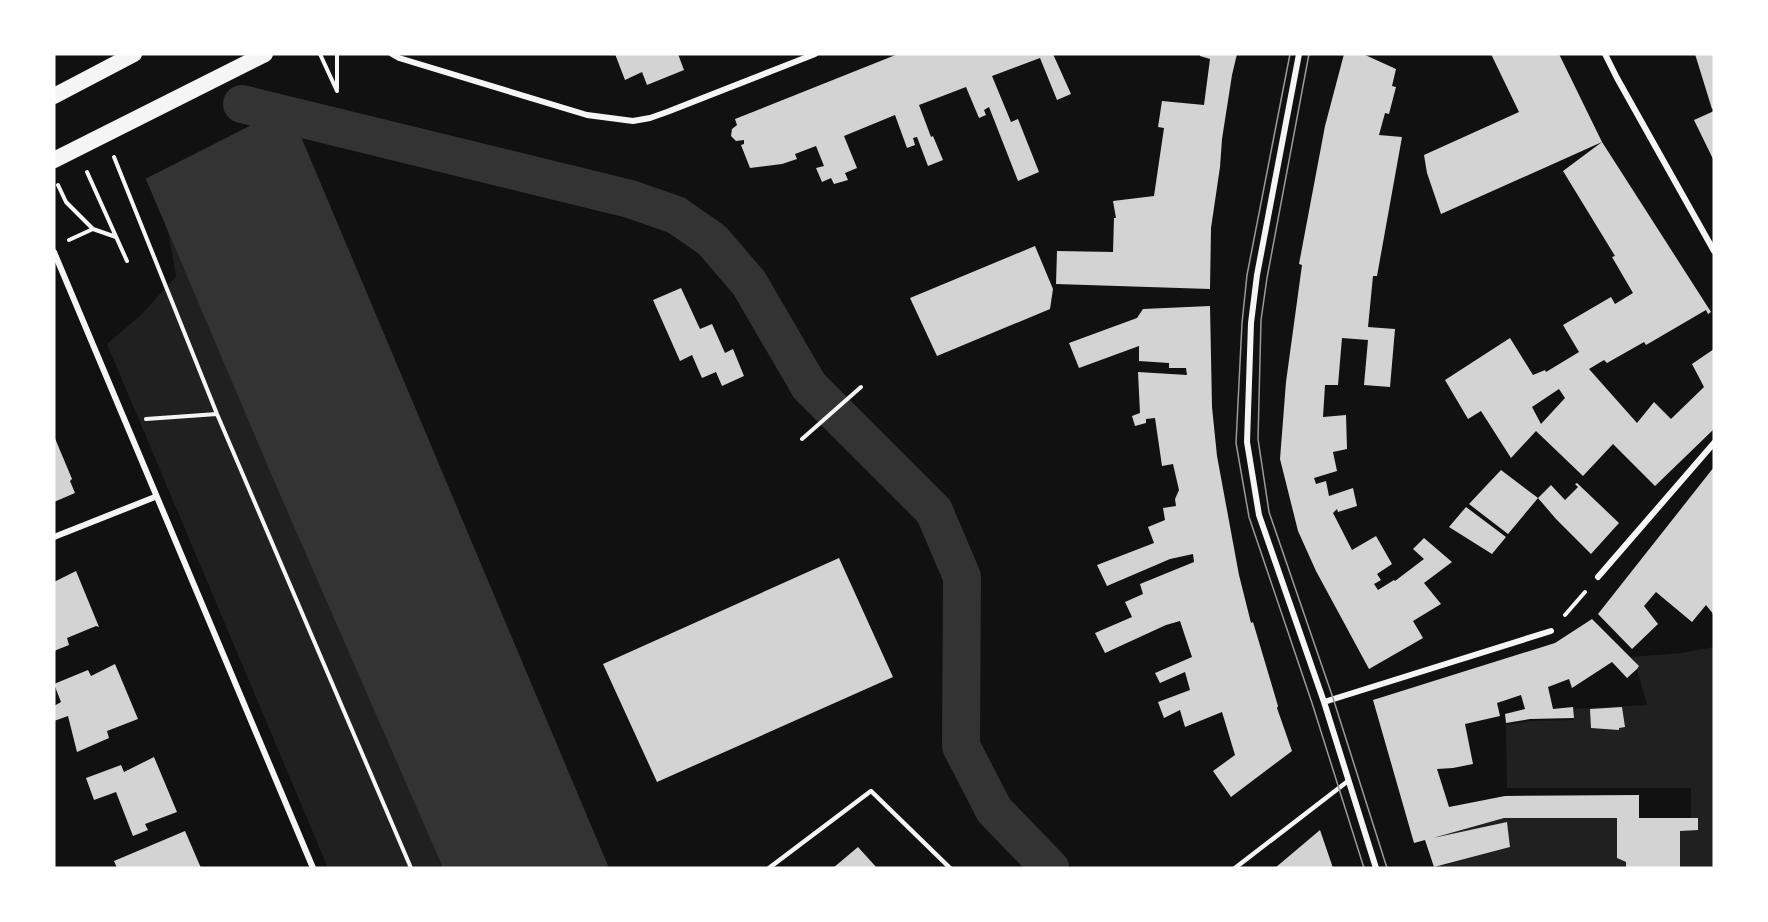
<svg xmlns="http://www.w3.org/2000/svg" width="1768" height="922" viewBox="0 0 1768 922" font-family="'Fira Sans Condensed',sans-serif">
  <rect width="100%" height="100%" fill="#111"/>
  <path fill="#202020" d="M168 231 443 868H328L107 344 142 314 176 276Z
    M1714 647V868H1680V831L1698 829V818H1691V788H1507L1506 725 1530 721 1573 720V709L1647 705 1637 669 1639 666 1631 657 1682 653Z
    M1504 818H1617V858L1626 862V868H1434L1510 847 1507 823 1426 840Z"/>
  <path fill="#333" d="M288 104 302 139 609 868H443L272 476 142 170Z"/>
  <path fill="#111" d="M92 54H270L291 105 143 180Z"/>
  <g fill="none" stroke-linecap="round" stroke-linejoin="round">
    <path stroke="#333" stroke-width="38" d="M242 104 630 199 676 215 712 240 749 283 809 386 934 511 962 577 961 746 994 810 1050 868"/>
  </g>
  <path fill="#d3d3d3" fill-rule="evenodd" d="M615 54H678L684 70 647 85 642 72 625 80Z
    M898 54H1053L1071 94 1057 100 1040 58 992 76 1011 122 1018 119 1039 172 1018 181 989 107 984 110 986 115 979 118 966 87 919 105 931 137 933 136 943 160 928 166 917 137 913 138 915 145 907 148 895 115 844 136 857 168 845 173 848 180 834 184 831 178 822 182 816 168 824 166 816 146 795 154 797 159 782 164 750 168 741 145 744 144V140L736 141 731 136 732 129 737 125 735 119Z
    M1200 54H1237L1232 75 1222 139 1220 167 1211 228 1210 289 1056 284 1057 251 1113 252 1114 218H1116L1113 201 1154 196 1164 128 1158 127 1162 101 1204 105 1210 59 1200 56Z
    M1344 54H1363L1396 69 1392 86 1396 87 1389 114 1385 113 1379 135 1402 137 1377 276H1373L1368 327 1395 329 1390 387 1364 385 1368 340 1342 338 1338 385H1325L1323 417 1346 415 1347 449 1333 452 1337 471 1314 478 1316 484 1326 481 1329 496 1353 488 1357 506 1338 512 1337 509 1333 513 1352 550 1376 536 1392 564 1377 574 1381 580 1374 584 1378 590 1394 580 1395 581 1424 559 1413 549 1424 538 1452 562 1424 583 1441 604 1413 621 1423 638 1369 669 1316 571 1298 531 1280 459 1286 382 1302 265 1299 264 1325 126Z
    M1491 54H1559L1602 142 1711 312 1708 314 1706 310 1646 345 1644 342 1607 363 1604 360 1589 369 1637 423 1654 402 1671 419 1704 387 1692 364 1714 349V429L1655 486 1613 444 1583 476 1536 431 1511 458 1481 411 1468 419 1445 380 1510 338 1533 375 1545 370 1546 372 1579 352 1563 325 1611 297 1615 304 1633 293 1612 257 1615 256 1563 171 1602 142 1441 214 1427 173 1424 155 1519 112ZM1559 389 1565 398 1541 424 1532 407Z
    M1695 54H1714V108L1712 109Z
    M1714 111V161L1694 120Z
    M1035 246 1053 289 1050 309 937 356 910 298Z
    M681 288 700 329 712 324 725 353 733 349 744 376 722 386 716 372 702 378 692 355 680 361 653 300Z
    M1210 306 1212 407 1217 456 1239 575 1251 623 1253 622 1278 706 1277 708 1292 751 1231 797 1213 771 1235 755 1222 712 1185 727 1180 710 1164 718 1158 702 1190 690 1185 672 1160 683 1155 673 1192 657 1180 621 1166 625 1105 653 1095 633 1132 617 1125 602 1143 594 1140 584 1194 562 1193 554 1170 559 1107 586 1097 565 1154 543 1148 527 1165 520 1163 508 1176 506 1175 499 1179 490 1173 464 1162 466 1155 418 1146 419V423L1135 426 1132 416 1140 413 1138 372 1187 375 1186 368H1169V363L1139 361V346L1079 368 1069 343 1137 318 1143 309Z
    M54 436 72 479 70 481 75 493 54 502Z
    M1714 467V615L1706 605 1692 622 1656 592 1644 606 1658 624 1632 649 1598 614Z
    M1501 470 1538 498 1508 534 1469 504Z
    M1577 483 1619 523 1591 554 1556 519 1538 498 1551 485 1565 500 1578 487 1575 484Z
    M1466 507 1506 537 1492 554 1449 527Z
    M839 558 893 677 657 782 603 664Z
    M76 571 99 627 96 626 67 638 69 645 54 651V582Z
    M1592 619 1639 666 1637 669 1627 678 1612 662 1572 688 1569 679 1548 687 1553 709 1573 707 1574 718 1530 719 1506 723 1505 714 1525 709 1521 695 1497 703 1500 716 1465 724 1473 764 1453 768 1437 769 1449 807 1505 796 1639 795V818H1698V830L1680 831V868H1626V862L1617 858V818H1504L1433 838 1507 822 1510 847 1434 867 1425 840 1414 843 1373 700 1555 643Z
    M115 664 138 719 107 731 109 738 77 752 68 716 54 721V706L61 702 54 684 88 670 91 676Z
    M1622 707 1625 727 1619 728V730L1591 728 1590 709Z
    M154 757 177 812 145 824 148 830 133 836 116 792 94 800 86 778 121 765 124 772Z
    M1320 830 1333 868H1275Z
    M185 831 201 868H117L114 861Z
    M858 847 877 868H833Z"/>
  <g fill="none" stroke-linecap="round" stroke-linejoin="round">
    <path stroke="#f5f5f5" stroke-width="4" d="M320 54 337 91
      M337 54V89
      M114 157 217 414 411 868
      M87 172 127 261
      M58 185 66 202 93 229 116 237
      M69 240 93 229
      M146 419 217 414
      M802 439 861 387
      M1565 615 1585 592"/>
    <path stroke="#f5f5f5" stroke-width="4.5" d="M769 868 871 791 950 868
      M1235 868 1348 781"/>
    <path stroke="#f5f5f5" stroke-width="6" d="M392 54 399 58 587 115 633 121 650 118 667 112 815 54
      M1299 54 1257 275 1251 323 1247 442 1259 515 1324 702 1376 868
      M1605 54 1617 78 1714 251
      M54 252 313 868
      M54 537 155 497
      M1598 577 1714 443
      M1324 702 1551 631"/>
    <path stroke="#f5f5f5" stroke-width="16" d="M54 96 134 54
      M54 160 265 54"/>
    <path stroke="#9a9a9a" stroke-width="1.5" d="M1290 54 1247 275 1242 323 1236 443 1249 517 1312 703 1364 868
      M1309 54 1267 278 1261 320 1258 439 1269 512 1333 698 1387 868"/>
  </g>
  <rect width="1768" height="922" fill="none" stroke="#ffffff" stroke-width="111"/>
</svg>
